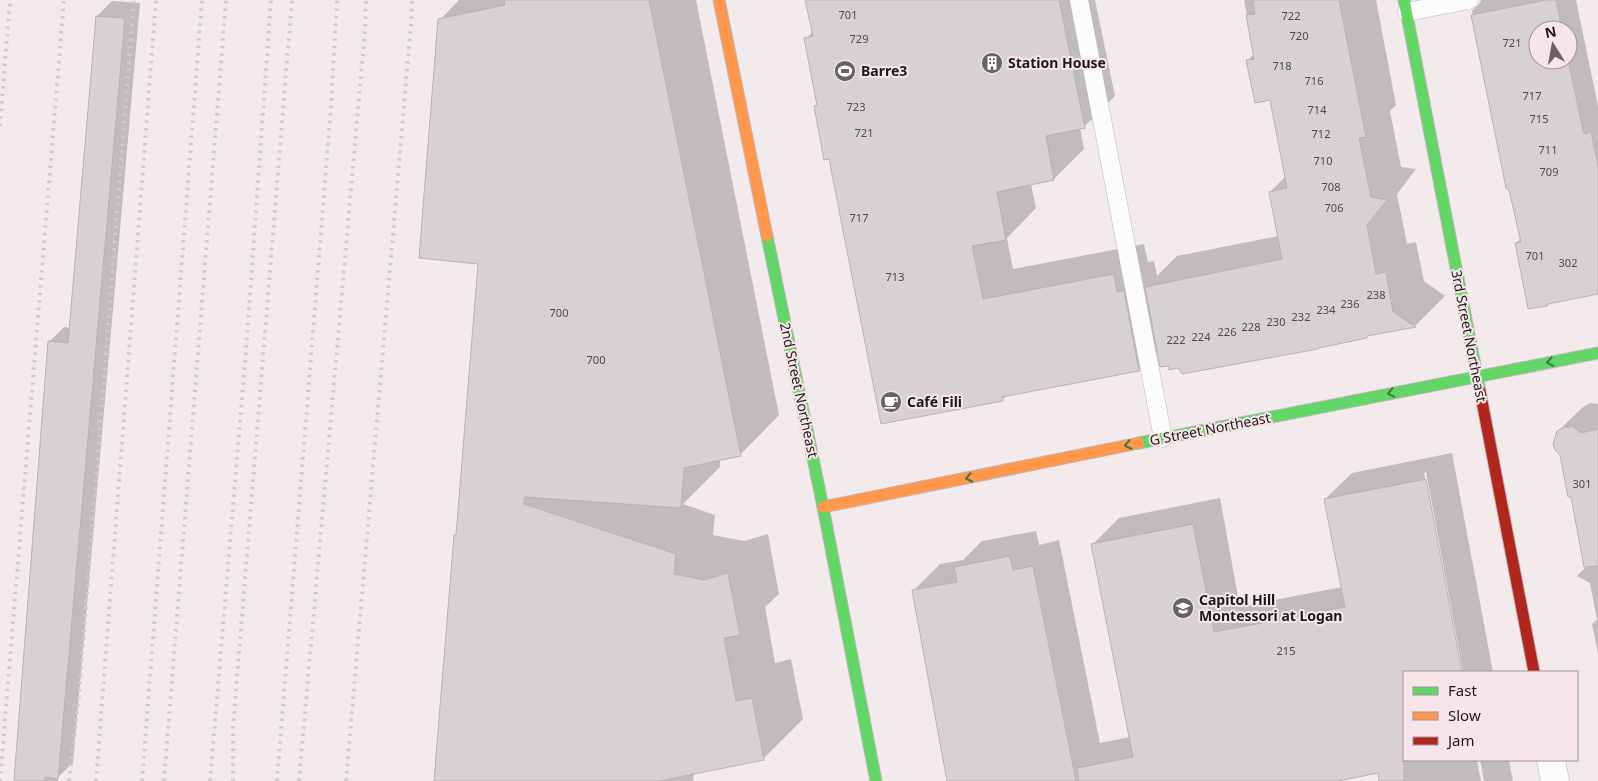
<svg xmlns="http://www.w3.org/2000/svg" width="1598" height="781" viewBox="0 0 1598 781" font-family="'Noto Sans',sans-serif">
  <rect width="100%" height="100%" fill="#f3eaec"/>
  <path fill="#0003" fill-rule="evenodd" d="M459 0H696L779 415 740 455 720 459V467L683 504 715 515 713 535 744 541 768 534 779 594 765 607 775 663 791 659 803 719 763 759 694 773 693 781H435L457 534 479 263 440 20Z
    M806 0H1095L1115 96 1084 127 1080 128 1084 149 1054 179 1031 184 1036 208 1007 238 1013 269 1144 244 1148 262 1154 261 1157 276 1177 256 1279 236 1270 192 1286 176 1271 99 1248 60 1254 54 1244 0H1376L1396 105 1390 111 1401 167 1416 169 1397 194 1407 244 1416 242 1424 281 1445 296 1415 326 1369 335 1367 337 1178 367 1170 364 1158 351 1139 370 1007 395 1002 400 830 158 815 106 818 103 806 39 813 31Z
    M1481 0H1576L1598 106V292L1516 243 1521 238 1511 190 1503 167 1472 11 1480 3ZM1538 30H1568V60H1538Z
    M112 1 140 3 73 763 58 777V781H15L49 342 64 327 71 328 97 16Z
    M1590 403 1598 404V654L1592 624 1597 620 1590 583 1577 576 1586 567 1558 431 1583 407Z
    M1452 453 1493 672H1463L1426 472 1424 473 1461 672H1404V760H1477L1481 781H1380L1379 772 1332 781H949L914 590 940 564 963 560 982 541 1036 531 1039 545 1059 540 1100 743 1130 737 1093 544 1119 518 1220 498 1240 607 1305 594 1342 587 1325 499 1352 473Z
    M1480 760H1509L1513 781H1484Z"/>
  <path fill="#d8d1d2" stroke="#b9b2b4" d="M504 0H649L741 456 684 468 681 508 525 497 524 504 676 554 674 574 704 580 728 573 740 635 724 638 736 701 752 698 764 760 659 781H434L454 535H456L478 264 419 258 438 19 505 5Z
    M805 0H1059L1085 128 1046 136 1054 180 997 192 1006 240 972 246 983 299 1114 274 1117 292 1124 291 1139 371 1002 397 1003 401 881 424 829 159 824 160 814 106 817 105 804 38 813 36Z
    M1253 0H1339L1366 137 1359 138 1371 197 1387 200 1367 225 1376 274 1386 272 1393 312 1416 327 1367 336V338L1319 348 1318 349 1182 374 1178 368 1169 370V366L1160 367 1145 287 1282 259 1269 192 1287 188 1270 100 1255 103 1246 60 1254 59 1246 15 1255 14Z
    M1546 0H1556L1562 30H1538V60H1568L1584 134 1591 132 1598 166V294L1548 304 1547 306 1528 309 1515 243 1521 242 1509 190 1506 188 1502 168 1471 15Z
    M96 16 125 18 58 779 45 777V781H14L48 341 68 343Z
    M1565 427H1573L1581 433 1598 429V566L1584 567 1571 497H1568L1560 455 1555 450 1553 444 1557 431Z
    M1426 479 1462 672H1404V781H1379L1378 773 1338 781H1079L1077 768 1133 757 1091 544 1193 524 1214 632 1278 620 1345 607 1324 499Z
    M1010 556 1013 570 1033 566 1076 781H947L912 590 957 582 954 567Z"/>
  <g fill="none" stroke-linecap="round" stroke-linejoin="round">
    <g stroke="#c0b8ba" stroke-width="19">
      <path id="lane" d="M1079 0 1163 438
        M1407 12 1469 0"/>
    </g>
    <g stroke="#c0b8ba" stroke-width="29">
      <path id="street" d="M1551 760 1555 781"/>
    </g>
    <g stroke="#c0b8ba" stroke-width="13">
      <path id="fast" d="M1404 0 1480 391
        M767 236 823 507 876 781
        M1139 443 1598 353"/>
    </g>
    <g stroke="#c0b8ba" stroke-width="13">
      <path id="slow" d="M719 0 767 236
        M823 507 1139 443"/>
    </g>
    <g stroke="#c0b8ba" stroke-width="13">
      <path id="jam" d="M1480 391 1534 672"/>
    </g>
    <use href="#lane" stroke="#fdfcfc" stroke-width="18"/>
    <use href="#street" stroke="#fdfcfc" stroke-width="28"/>
    <use href="#fast" stroke="#63d668" stroke-width="11"/>
    <use href="#slow" stroke="#ff974d" stroke-width="11"/>
    <use href="#jam" stroke="#b3261e" stroke-width="11"/>
    <path stroke="#cfcccd" stroke-width="4" stroke-dasharray="2.5 5" stroke-linecap="butt" d="M0 126 10 0
      M0 781 64 0
      M69 781 79 695 134 0
      M96 781 156 0
      M142 781 202 0
      M164 781 226 0
      M210 781 246 351 271 0
      M233 781V727L292 0
      M277 781 331 107 337 0
      M299 781 365 30 366 0
      M346 781 411 24 412 0"/>
  </g>
  <defs><path id="oneway-chevron" d="M-2-3.5L2.5 0L-2 3.5" fill="none" stroke-width="1.6" stroke-linecap="round" stroke-linejoin="round" transform="scale(1.25)"/></defs>
  <g stroke="#407741">
    <use href="#oneway-chevron" transform="translate(1550 362) rotate(169)"/>
    <use href="#oneway-chevron" transform="translate(1391 393) rotate(169)"/>
    <use href="#oneway-chevron" transform="translate(1128 445) rotate(168)"/>
    <use href="#oneway-chevron" transform="translate(969 478) rotate(168)"/>
  </g>
  <defs>
    <g id="building-disc" transform="scale(1.125)"><circle r="9.5" fill="#696264" stroke="#f7e6e9"/><path d="M-4-6H4V6H1V3H-1V6H-4ZM-2.5-4.3h1.7v1.8h-1.7ZM.8-4.3h1.7v1.8H.8ZM-2.5-1h1.7V.8h-1.7ZM.8-1h1.7V.8H.8Z" fill="#fff"/></g>
    <g id="stadium-disc" transform="scale(1.125)"><circle r="9.5" fill="#696264" stroke="#f7e6e9"/><path d="M0-5a6.5 5 0 1 0 0 10a6.5 5 0 1 0 0-10ZM-3.5-1.8h7v3.6h-7Z" fill="#fff"/></g>
    <g id="cafe-disc" transform="scale(1.125)"><circle r="9.5" fill="#696264" stroke="#f7e6e9"/><path d="M-5.5-4.5H6V0H3Q3 3.5 0 3.5H-2.5Q-5.5 3.5-5.5 0ZM3-3.2v2h1.7v-2ZM-6 4.5H4V6H-6Z" fill="#fff"/></g>
    <g id="school-disc" transform="scale(1.125)"><circle r="9.5" fill="#696264" stroke="#f7e6e9"/><path d="M0-5L7-2L0 1L-7-2ZM-4 1L0 2.5L4 1V4Q0 6-4 4Z" fill="#fff"/></g>
  </defs>
  <g fill-rule="evenodd">
    <use href="#building-disc" x="992" y="63"/>
    <use href="#stadium-disc" x="845" y="71"/>
    <use href="#cafe-disc" x="891" y="402"/>
    <use href="#school-disc" x="1183" y="608"/>
  </g>
  <g text-anchor="middle" stroke-width="4" stroke-linejoin="round" paint-order="stroke">
    <g font-size="11" fill="#50494b">
      <text x="848" y="19">701</text>
      <text x="1291" y="20">722</text>
      <text x="1299" y="40">720</text>
      <text x="859" y="43">729</text>
      <text x="1512" y="47">721</text>
      <text x="1282" y="70">718</text>
      <text x="1314" y="85">716</text>
      <text x="1532" y="100">717</text>
      <text x="856" y="111">723</text>
      <text x="1317" y="114">714</text>
      <text x="1539" y="123">715</text>
      <text x="864" y="137">721</text>
      <text x="1321" y="138">712</text>
      <text x="1548" y="154">711</text>
      <text x="1323" y="165">710</text>
      <text x="1549" y="176">709</text>
      <text x="1331" y="191">708</text>
      <text x="1334" y="212">706</text>
      <text x="859" y="222">717</text>
      <text x="1535" y="260">701</text>
      <text x="1568" y="267">302</text>
      <text x="895" y="281">713</text>
      <text x="1376" y="299">238</text>
      <text x="1350" y="308">236</text>
      <text x="1326" y="314">234</text>
      <text x="559" y="317">700</text>
      <text x="1301" y="321">232</text>
      <text x="1276" y="326">230</text>
      <text x="1251" y="331">228</text>
      <text x="1227" y="336">226</text>
      <text x="1201" y="341">224</text>
      <text x="1176" y="344">222</text>
      <text x="596" y="364">700</text>
      <text x="1582" y="488">301</text>
      <text x="1286" y="655">215</text>
    </g>
    <g font-size="14" font-weight="bold" fill="#1e181a" stroke="#f7e6e9" text-anchor="start">
      <text x="1008" y="68">Station House</text>
      <text x="861" y="76">Barre3</text>
      <text x="907" y="407">Café Fili</text>
      <text x="1199" y="605">Capitol Hill<tspan x="1199" dy="16">Montessori at Logan</tspan></text>
    </g>
    <g font-size="14" fill="#1e181a" stroke="#f7e6e9">
      <text transform="translate(1469 336) rotate(79)" y="5">3rd Street Northeast</text>
      <text transform="translate(799 390) rotate(78)" y="5">2nd Street Northeast</text>
      <text transform="translate(1210 429) rotate(-11)" y="5">G Street Northeast</text>
    </g>
  </g>
  <rect x="1403" y="671" width="175" height="90" fill="#f7e6e9" stroke="#a09496"/>
  <rect x="1413" y="687" width="25" height="8" fill="#63d668" stroke="#a09496"/>
  <text x="1448" y="696" font-size="15" fill="#1e181a">Fast</text>
  <rect x="1413" y="712" width="25" height="8" fill="#ff974d" stroke="#a09496"/>
  <text x="1448" y="721" font-size="15" fill="#1e181a">Slow</text>
  <rect x="1413" y="737" width="25" height="8" fill="#b3261e" stroke="#a09496"/>
  <text x="1448" y="746" font-size="15" fill="#1e181a">Jam</text>
  <g transform="translate(1553 45) rotate(349)"><circle r="24" fill="#f7e6e9" stroke="#a09496"/>
  <path d="M0-4L9 19L0 12L-9 19Z" fill="#696264"/>
  <text y="-8" font-size="14" font-weight="bold" text-anchor="middle" fill="#1e181a">N</text>
  </g>
</svg>
